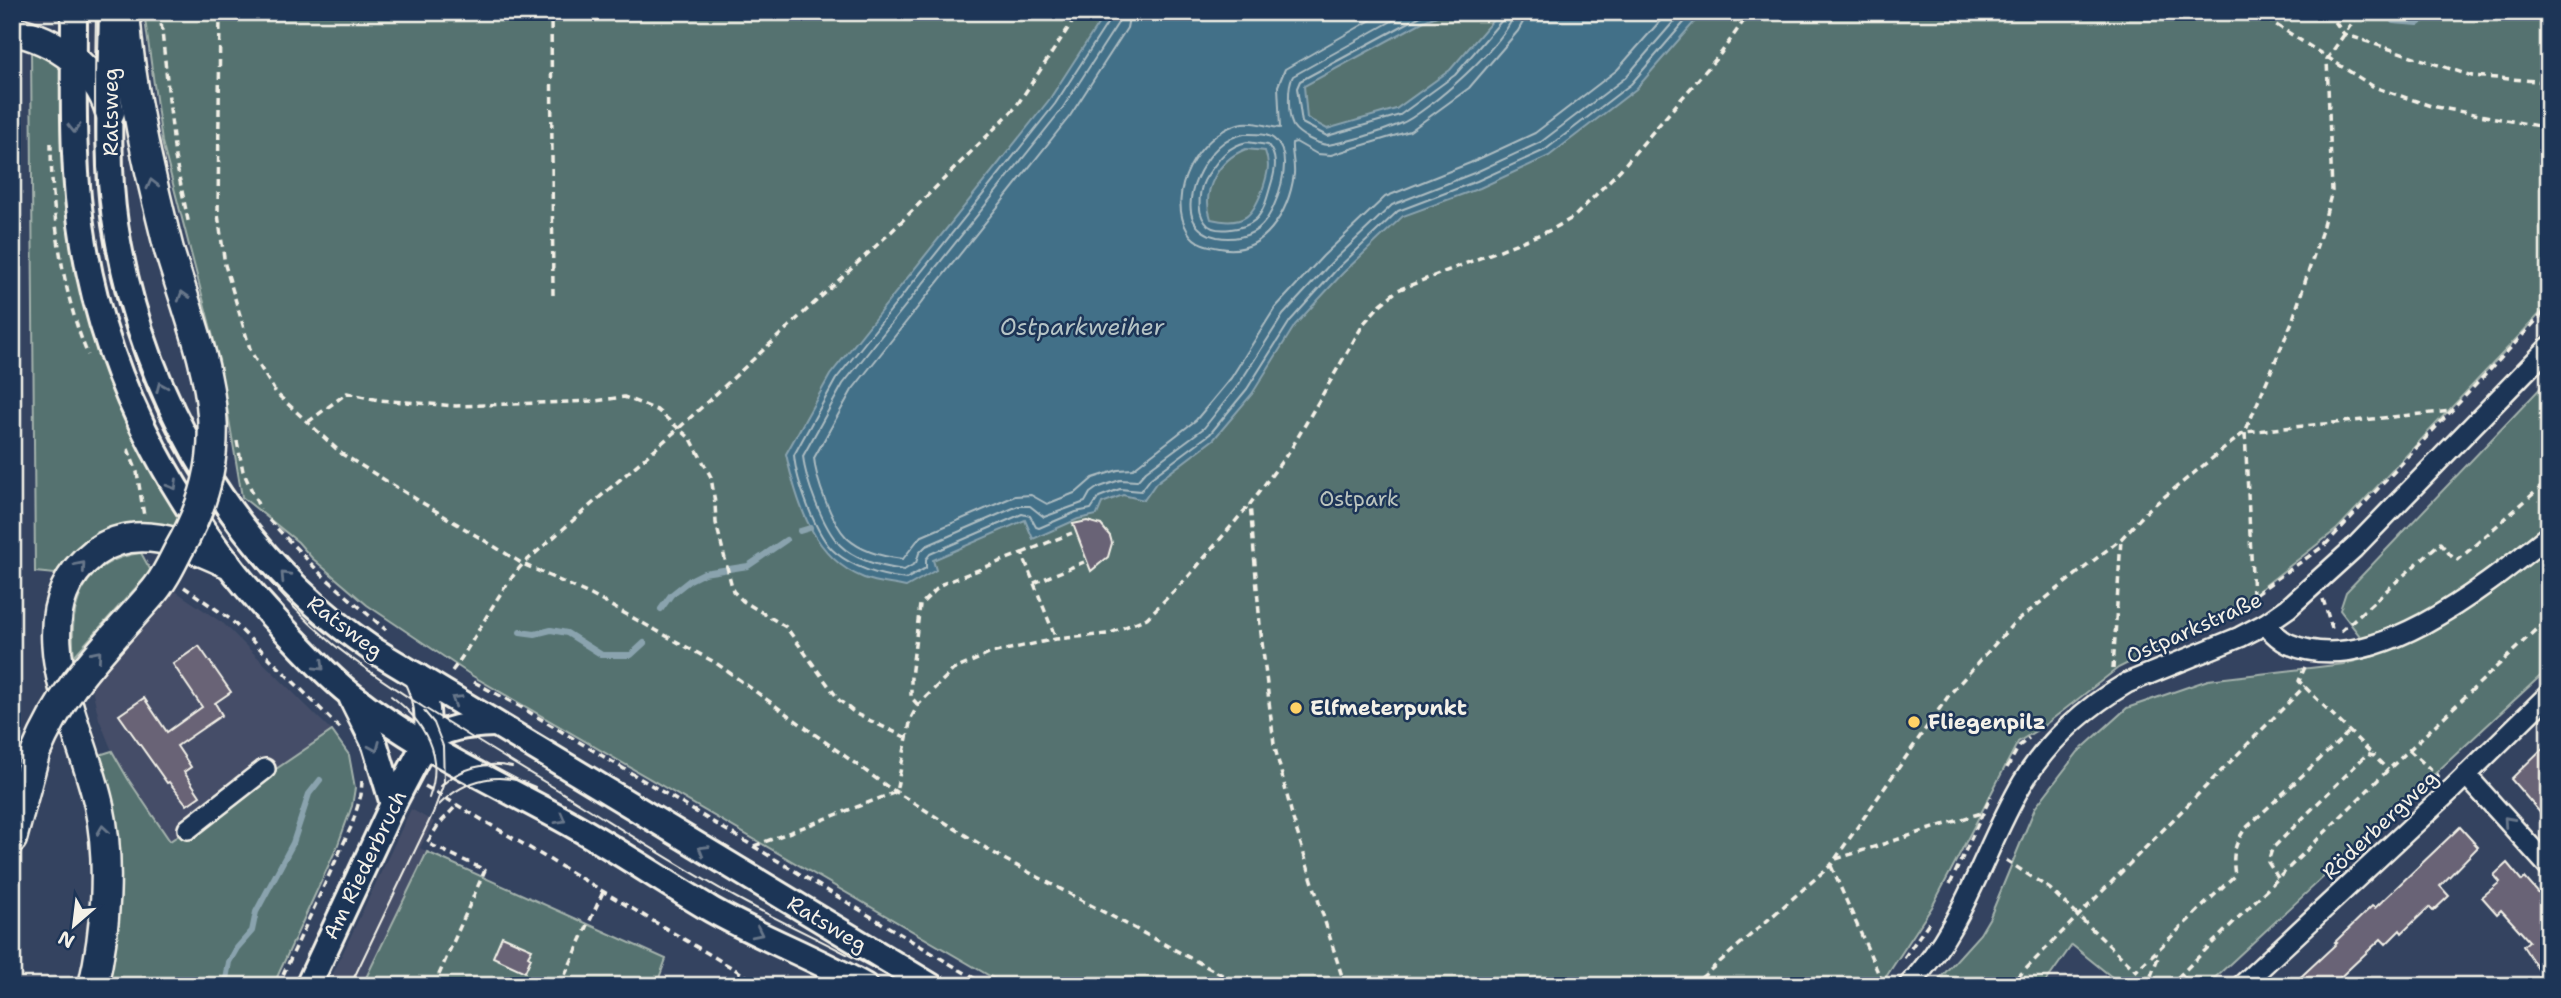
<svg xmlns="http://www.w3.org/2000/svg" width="2561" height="998" viewBox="0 0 2561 998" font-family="'Shantell Sans',sans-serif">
<rect width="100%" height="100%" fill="#344360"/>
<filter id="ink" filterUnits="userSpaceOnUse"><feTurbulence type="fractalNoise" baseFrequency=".0143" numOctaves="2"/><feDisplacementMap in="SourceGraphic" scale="14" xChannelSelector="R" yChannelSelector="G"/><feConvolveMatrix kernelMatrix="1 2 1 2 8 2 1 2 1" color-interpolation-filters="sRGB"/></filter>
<g filter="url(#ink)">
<g fill="#444d67">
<polygon points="174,590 224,624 332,731 170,842 128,779 112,751 99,719 91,684"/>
<polygon points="411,809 434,822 420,848 427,852 381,948 362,986 327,986"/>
</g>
<g fill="#547270" stroke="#a4b2ac" stroke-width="2">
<polygon points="144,12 2549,12 2549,304 2337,529 2235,609 2118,668 2042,727 2018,742 1932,907 1880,986 1007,986 471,675 367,605 312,558 298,542 242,497 219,360 162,142"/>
<path d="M31,48L65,64L69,208L182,518L177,528C126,517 85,531 55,574L35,572Z"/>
<polygon points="2549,379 2549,668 2206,986 2123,986 2072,945 2043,986 1933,986 1980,934 1990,917 2035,808 2078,752 2127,708 2208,680 2344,664 2375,656 2340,610 2346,592"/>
<path d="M141,553L151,571L74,656C68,604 84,560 141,553Z"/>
<polygon points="332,731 349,755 355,788 352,806 337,847 273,986 105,986 99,755 112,751 128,779 170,841"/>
<polygon points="427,852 666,959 656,986 362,986"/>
</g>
<path fill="#436f88" stroke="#8aa3ae" stroke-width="2" fill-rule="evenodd" d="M1106,12H1447L1424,21L1304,86L1307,118L1327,129L1396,109L1450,70L1500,12H1703L1636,89L1549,156L1480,188L1403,216L1342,274L1295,325L1252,394L1214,439L1156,483L1144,500L1123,495L1102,503L1097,515L1078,519L1033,539L1025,520L933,560L936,570L906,587C893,584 877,583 864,578C813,558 797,503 786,454L830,375L1049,100ZM1246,149L1265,151C1270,164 1268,172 1264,185C1254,216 1244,227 1211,219C1201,191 1218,160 1246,149Z"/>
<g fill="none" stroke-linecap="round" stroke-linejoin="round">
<g stroke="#adbdc2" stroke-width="2">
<path d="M1111,12L1110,19L1055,104L836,379L794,455C796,479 816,538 836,553C856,569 881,576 906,579L926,568V559L930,554L1022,514L1030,516L1036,527L1039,528L1076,512L1091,509L1099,497L1120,489L1141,491L1151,478L1210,434L1247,389L1290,321L1337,269L1398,211L1477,181L1545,150L1631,84L1693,12"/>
<path d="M1120,12L1118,23L1062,109L843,384L803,456C805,479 823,528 840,545C856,561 883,567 904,570L916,563L919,553L926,546L1018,506H1030L1044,517L1085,502L1090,493L1097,488L1120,480L1137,481L1146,471L1204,428L1239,384L1283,315L1331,263L1392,205L1474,173L1541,142L1625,78L1682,12"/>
<path d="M1130,12L1127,28L1070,116L852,390L814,458C816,480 831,522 847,538C861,551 884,557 903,559L920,537L1015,496L1031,495L1047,504L1077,492L1093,478L1118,470L1133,469L1196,420L1231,378L1275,308L1323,256L1385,197L1470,163L1535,133L1617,70L1668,12"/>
<path d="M1385,12L1285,69L1278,86L1280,128C1267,127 1252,120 1238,124C1198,136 1165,193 1188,232C1195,244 1208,246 1220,248C1264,257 1289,211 1294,174C1295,163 1291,152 1292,143L1296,142L1317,154L1331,155L1410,131L1469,88L1518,31L1523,22L1524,12"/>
<path d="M1408,12L1293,76C1287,85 1288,116 1293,126C1299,135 1317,144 1328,145C1351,141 1378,133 1400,124C1426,114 1512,38 1514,12"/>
<polyline points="1428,12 1300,81 1297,88 1302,123 1327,136 1400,115 1455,75 1503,19 1505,12"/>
<path d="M1244,134C1253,134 1268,133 1275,140C1295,157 1277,209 1262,225C1251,237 1232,240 1217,237C1168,226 1197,162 1224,142C1229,138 1237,136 1244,134Z"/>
<path d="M1247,142L1268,145C1277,156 1276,168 1272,181C1268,194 1265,211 1255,220C1245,229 1213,235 1205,222C1196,210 1199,187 1207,176C1218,160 1227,146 1247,142Z"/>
</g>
<g stroke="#8aa3ae" stroke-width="6">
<polyline points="2388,12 2393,21 2418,23 2433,12"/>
<polyline points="800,531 810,528"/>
<polyline points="661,609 671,595 690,580 704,573 748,566 786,540"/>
<polyline points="520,632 535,634 551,630 567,633 602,655 631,655 644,643"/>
<polyline points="225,986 229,962 237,948 252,931 256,912 293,843 309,794 320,780"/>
</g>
</g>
<g fill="#696476" stroke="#f4f1e8" stroke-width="2">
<polygon points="1087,521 1101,525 1110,536 1112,543 1108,557 1091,571 1073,524"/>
<polygon points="199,646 231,692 215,703 222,715 177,746 191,767 184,772 200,796 187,805 169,782 167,783 119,715 144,698 167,732 202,707 173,664"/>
<polygon points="2549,742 2549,823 2511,779"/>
<polygon points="2460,827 2478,847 2440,886 2449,896 2433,911 2429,907 2402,933 2400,930 2386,944 2381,939 2331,986 2291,986 2337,943 2335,942 2372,906 2375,908"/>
<polygon points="2507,863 2522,881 2525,878 2549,905 2549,962 2538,969 2523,946 2529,941 2501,910 2497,914 2482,897 2500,882 2494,875"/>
<polygon points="502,936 532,949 528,956 531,958 525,972 493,957"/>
</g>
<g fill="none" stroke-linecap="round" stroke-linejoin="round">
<defs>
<g id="minor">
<path d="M2265,624C2272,632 2280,640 2289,644C2373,680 2488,584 2549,535"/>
<polyline points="2466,775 2549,867"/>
<polyline points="188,829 265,769"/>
<path d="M1908,986C1966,925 1982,852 2023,782C2048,741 2086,707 2127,683L2240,637L2265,624L2288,608L2354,548L2549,347"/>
<polyline points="2241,986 2452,789 2549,694"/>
</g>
<g id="major">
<path d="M74,12C74,89 71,167 84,244C108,389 181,519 281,626C303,649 324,673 349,693C414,745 488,779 560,818C612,846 661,880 712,910C762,938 815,958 865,986"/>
<path d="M112,12C111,82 105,155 115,224C141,392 230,553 372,649L931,986"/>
<polyline points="352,699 375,745 393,804"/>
<path d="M424,745C442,726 471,725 495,724"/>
<path d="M308,986L393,804L424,745C431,721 428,699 417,676"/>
</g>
<g id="highway">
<path d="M125,12C131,94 149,171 169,250"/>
<path d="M12,31C54,38 98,70 110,112"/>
<polyline points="12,839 35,754"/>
<path d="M93,986C106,932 111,861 99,806C83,729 14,615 94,553C135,522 184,543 225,562"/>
</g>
</defs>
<use href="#minor" stroke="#f4f1e8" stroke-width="24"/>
<use href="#major" stroke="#f4f1e8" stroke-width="30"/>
<use href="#highway" stroke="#f4f1e8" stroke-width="33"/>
<g stroke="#f4f1e8" stroke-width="3.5" stroke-dasharray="7 5" stroke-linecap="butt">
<polyline points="160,12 175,157 189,225"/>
<polyline points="220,12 218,214 225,265 251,352 276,393 342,454 523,564 591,595 716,663 885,785 1002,858 1243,986"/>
<polyline points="551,12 553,296"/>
<polyline points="2256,12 2374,87 2431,106 2549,128"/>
<polyline points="2328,12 2344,34 2472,76 2549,82"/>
<path d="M51,143C51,209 62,295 88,355"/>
<polyline points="308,422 347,393 379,400 456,406 595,401 624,397 657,410 691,439 711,477 715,503 716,523 733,591 743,601 786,627 839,700 856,714 905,737"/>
<polyline points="237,441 243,471 260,509"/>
<polyline points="128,449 137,472 144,516"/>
<polyline points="269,520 320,573 386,630"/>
<polyline points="1022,553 1072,533"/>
<polyline points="1034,583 1084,562"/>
<polyline points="184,587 230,619 341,729"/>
<polyline points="2253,596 2245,432 2292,322 2321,233 2332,191 2327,59 2360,12"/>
<polyline points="2323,599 2333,632"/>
<polyline points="2207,628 2325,545 2549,307"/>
<polyline points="2341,631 2440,543 2453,558 2458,560 2549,480"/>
<polyline points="2305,667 2299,681 2374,756"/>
<polyline points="2113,669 2121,539"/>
<path d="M452,671C478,637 494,596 523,564L678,429L891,232L1015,108L1079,12"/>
<polyline points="474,682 519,706 987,986"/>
<polyline points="918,705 911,697 911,677 920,605 942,584 1022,553 1056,639"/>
<polyline points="2409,750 2439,777"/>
<polyline points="2007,768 2019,746 2029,738"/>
<polyline points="425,786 763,986"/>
<polyline points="754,846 896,792 911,718 918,705 953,670 991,653 1056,639 1108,634 1147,618 1188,577 1250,504"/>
<polyline points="1836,859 1981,813"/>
<path d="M2006,860L2050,889L2136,971L2235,875C2232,857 2234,844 2245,829L2350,731"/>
<polyline points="1831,866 1884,986"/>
<polyline points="2278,878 2268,862 2272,849 2367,754 2374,756 2388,770"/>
<polyline points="1950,884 1991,796"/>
<polyline points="1904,958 1930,921"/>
<polyline points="2182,975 2192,986"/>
<polyline points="278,986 352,825 361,795 362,781"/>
<polyline points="434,986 485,870 427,843 439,824 457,805"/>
<polyline points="560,986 603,892"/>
<polyline points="1345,986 1293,819 1274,744 1260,625 1250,504 1291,449 1364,323 1380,305 1398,290 1551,230 1574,217 1620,170 1721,53 1750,12"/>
<polyline points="1692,986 1831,865 1949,695 2013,624 2121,539 2149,509 2245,432 2451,411"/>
<polyline points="1885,986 1890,979"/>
<polyline points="2009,986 2305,686"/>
<polyline points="2153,986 2149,981 2159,955 2156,953"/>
<polyline points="2169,986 2388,770 2549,617"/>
</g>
<use href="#minor" stroke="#1d3557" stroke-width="19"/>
<use href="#major" stroke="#1d3557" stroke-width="24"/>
<use href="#highway" stroke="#1d3557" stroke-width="28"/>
<g stroke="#f4f1e8" stroke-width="2">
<path d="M96,12C95,87 92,164 105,239C130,390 216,544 333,644C361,667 393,687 423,707C468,735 512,763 558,790C620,828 682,869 746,903C799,931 853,955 905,986"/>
<path d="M391,696C424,721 445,756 429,798"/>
<path d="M441,786C460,768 486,761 512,767"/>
<path d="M439,805C466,778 501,770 535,787"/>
<polyline points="350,986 433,813 444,783 443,746 434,723 424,711"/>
</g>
<defs>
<path id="highway-bridge" d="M35,754C63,686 103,650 150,596C162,583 170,567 178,551C243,440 203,362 169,250"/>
</defs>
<use href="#highway-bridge" stroke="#f4f1e8" stroke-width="33" stroke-linecap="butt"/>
<use href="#highway-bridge" stroke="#1d3557" stroke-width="28"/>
</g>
<defs><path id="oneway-chevron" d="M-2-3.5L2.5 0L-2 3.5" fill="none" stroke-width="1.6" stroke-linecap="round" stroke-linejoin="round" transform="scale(1.75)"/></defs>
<g stroke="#68778a">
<use href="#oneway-chevron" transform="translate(74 128) rotate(89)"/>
<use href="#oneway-chevron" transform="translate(152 184) rotate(-104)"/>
<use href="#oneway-chevron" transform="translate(183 296) rotate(-107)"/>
<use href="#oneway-chevron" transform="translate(161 387) rotate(-113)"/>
<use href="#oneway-chevron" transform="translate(173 485) rotate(59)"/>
<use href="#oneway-chevron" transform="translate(81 566) rotate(-49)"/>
<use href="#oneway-chevron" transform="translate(285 576) rotate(-133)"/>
<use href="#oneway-chevron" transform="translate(97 655) rotate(-49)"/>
<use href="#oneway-chevron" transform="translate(320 666) rotate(45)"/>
<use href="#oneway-chevron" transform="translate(456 700) rotate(-148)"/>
<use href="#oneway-chevron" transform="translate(375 747) rotate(67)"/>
<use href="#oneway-chevron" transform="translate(561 819) rotate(29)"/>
<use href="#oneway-chevron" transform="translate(2508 821) rotate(-132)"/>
<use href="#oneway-chevron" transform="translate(103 830) rotate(-98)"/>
<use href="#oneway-chevron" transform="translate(703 850) rotate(-149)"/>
<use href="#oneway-chevron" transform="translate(758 933) rotate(26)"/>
</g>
</g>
<g fill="#ffd166" stroke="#1d3557" stroke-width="2.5">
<circle cx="1296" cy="708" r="7"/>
<circle cx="1914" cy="722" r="7"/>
</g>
<g text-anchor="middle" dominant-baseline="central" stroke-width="5" stroke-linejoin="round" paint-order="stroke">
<g font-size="21" fill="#f4f1e8" stroke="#1d3557">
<text transform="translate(111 112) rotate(-90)">Ratsweg</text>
<text transform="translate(345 627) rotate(37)">Ratsweg</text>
<text transform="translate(2194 628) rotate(-24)">Ostparkstraße</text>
<text transform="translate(2380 825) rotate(-43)">Röderbergweg</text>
<text transform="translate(365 865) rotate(-64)">Am Riederbruch</text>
<text transform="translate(827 924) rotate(31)">Ratsweg</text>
</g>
<g font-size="21" fill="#bcc5be" stroke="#1d3557">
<text x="1359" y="499">Ostpark</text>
</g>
<g font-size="21" font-weight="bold" fill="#f4f1e8" stroke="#1d3557" text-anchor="start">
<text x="1310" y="708">Elfmeterpunkt</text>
<text x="1928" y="722">Fliegenpilz</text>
</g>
<g font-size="23" font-style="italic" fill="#b6c4c6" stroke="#1d3557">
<text x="1082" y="327">Ostparkweiher</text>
</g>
</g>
<rect width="2561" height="998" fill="none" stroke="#1d3557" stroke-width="42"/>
<rect x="21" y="21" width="2519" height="956" fill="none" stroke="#f4f1e8" stroke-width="2.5" filter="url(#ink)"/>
<g transform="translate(74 925) rotate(208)" stroke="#1d3557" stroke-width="5" paint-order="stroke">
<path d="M0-5L12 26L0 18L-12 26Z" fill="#f4f1e8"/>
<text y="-10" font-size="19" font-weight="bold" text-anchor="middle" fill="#f4f1e8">N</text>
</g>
</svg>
